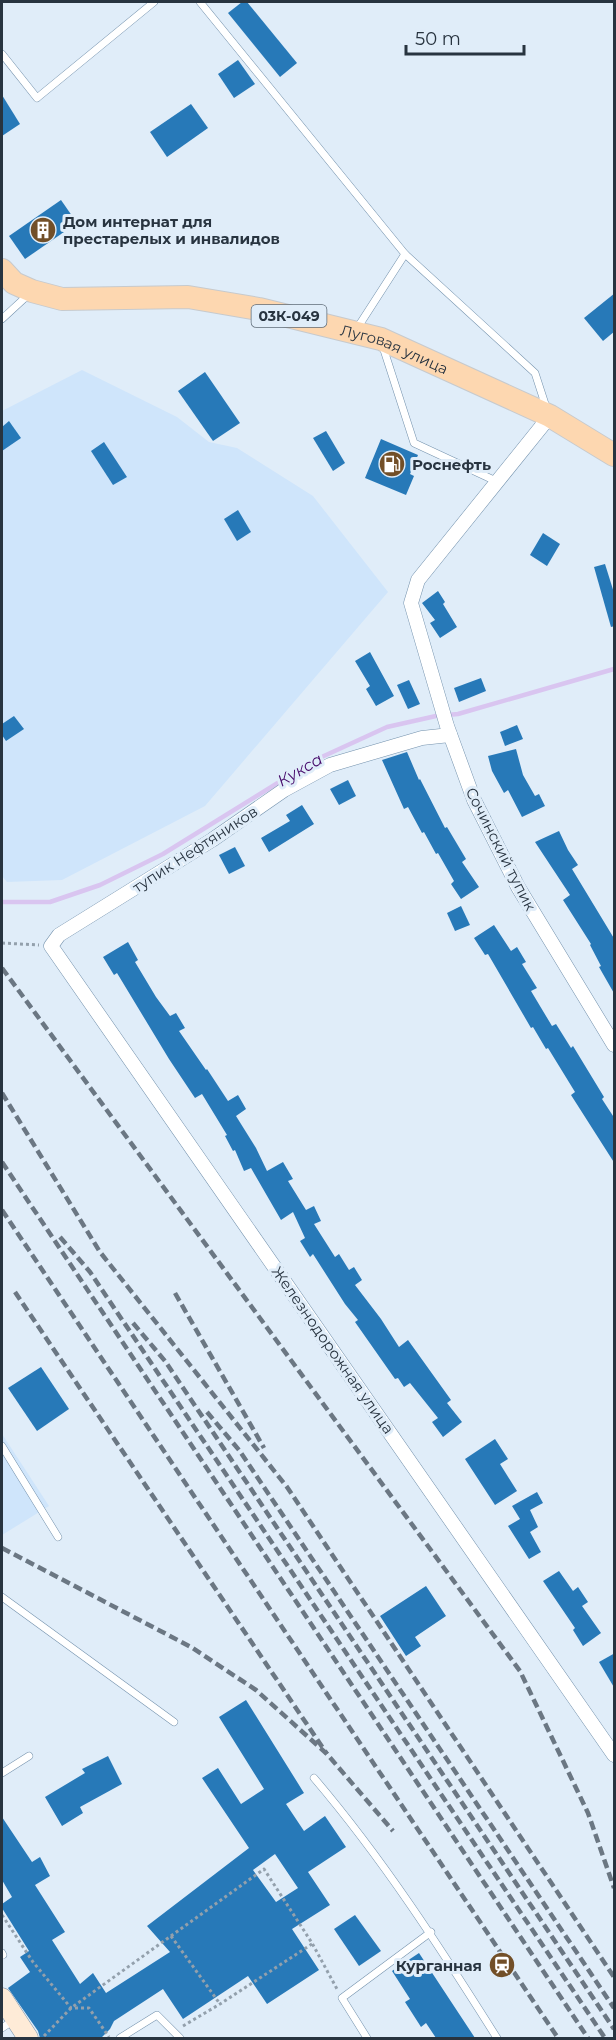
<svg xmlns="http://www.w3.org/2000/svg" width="616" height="2040" viewBox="0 0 616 2040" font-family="Montserrat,sans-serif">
<rect width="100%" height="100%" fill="#e0edf9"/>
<g fill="#cfe5fb">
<polygon points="82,370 177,417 209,442 237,448 313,496 388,592 205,806 62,880 7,882 2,876 2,411"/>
<polygon points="2,1434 49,1506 2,1535"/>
</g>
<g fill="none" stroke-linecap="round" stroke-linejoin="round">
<polyline stroke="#d9c5f0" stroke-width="4.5" points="2,902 50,902 100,885 163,854 313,761 387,727 436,716 458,714 614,669"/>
</g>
<g fill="#2779b8" fill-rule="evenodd">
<polygon points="242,2 247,2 297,63 280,77 228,13"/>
<polygon points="238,60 255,84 234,98 218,74"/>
<polygon points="2,95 20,124 2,136"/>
<polygon points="191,104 208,128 167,157 150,132"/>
<polygon points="61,200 77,223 25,259 9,236"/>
<polygon points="615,293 615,331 603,341 584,318"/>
<polygon points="205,372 240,423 213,441 178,391"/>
<polygon points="9,421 21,438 2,451 2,427"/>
<polygon points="326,431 345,463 333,471 313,438"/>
<polygon points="381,439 418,455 410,474 414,476 406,495 365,478"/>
<polygon points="104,442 127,477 113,485 91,451"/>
<polygon points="238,510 251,532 237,541 224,519"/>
<polygon points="543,533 560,544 547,566 530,555"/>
<polygon points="605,564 615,596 615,626 611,627 594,567"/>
<polygon points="438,591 445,602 443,604 457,627 440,638 430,623 435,620 422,603"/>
<polygon points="370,652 394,696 376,706 366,689 370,686 355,661"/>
<polygon points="481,678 486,691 459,702 454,688"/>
<polygon points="409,680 420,704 408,709 397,685"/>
<polygon points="14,716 24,729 6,741 2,735 2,724"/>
<polygon points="517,725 523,739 505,746 500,732"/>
<polygon points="516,749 523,775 535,796 539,794 545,806 522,817 508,790 504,793 492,771 488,756"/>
<polygon points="407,752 419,780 420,779 445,828 447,827 466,859 462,862 479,887 461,899 451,884 454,881 438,853 436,854 424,832 422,833 408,807 404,809 382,760"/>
<polygon points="348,780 356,796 339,805 330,789"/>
<polygon points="302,805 314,824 269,852 261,838 290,821 286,815"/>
<polygon points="559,831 568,850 578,865 572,869 615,940 615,995 599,967 601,966 590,945 591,944 563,900 570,895 535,842"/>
<polygon points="235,847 245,866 229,874 219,855"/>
<polygon points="461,906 470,925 455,931 447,913"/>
<polygon points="494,925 511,951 517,947 526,962 522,964 537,988 531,991 552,1026 556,1024 571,1048 573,1046 604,1097 602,1099 615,1119 615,1164 571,1095 575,1092 548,1048 546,1049 533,1027 531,1028 488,954 485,955 474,938"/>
<polygon points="128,942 138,960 135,962 156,997 170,1016 176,1013 185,1028 179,1031 206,1070 207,1069 228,1101 238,1095 246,1109 236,1116 256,1148 267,1171 283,1162 293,1179 288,1181 306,1210 314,1206 321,1221 314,1224 335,1257 339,1254 349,1270 354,1267 362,1280 355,1285 381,1319 399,1347 408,1340 451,1400 447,1403 462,1422 443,1437 432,1422 438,1418 410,1383 404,1387 398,1378 395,1379 355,1322 358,1320 345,1304 313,1254 310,1257 300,1241 305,1238 293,1212 281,1220 251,1168 244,1171 235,1150 233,1151 225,1136 227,1135 202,1094 195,1098 169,1059 117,973 114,975 103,957"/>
<polygon points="41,1367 69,1409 37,1431 8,1388"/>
<polygon points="495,1439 508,1459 500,1464 517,1491 495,1505 465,1459"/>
<polygon points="537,1492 543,1503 530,1510 538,1527 530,1532 541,1552 529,1559 508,1526 520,1519 512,1506"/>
<polygon points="559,1571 573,1591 578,1587 588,1602 582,1606 601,1633 583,1646 573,1630 575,1628 543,1581"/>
<polygon points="426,1586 446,1616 415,1637 421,1646 406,1656 380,1616"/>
<polygon points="615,1653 615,1689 599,1662"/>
<path d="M246,1700L304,1793L286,1804L304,1831L325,1816L346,1847L308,1872L330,1905L292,1929L319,1970L267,2004L248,1976L183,2019L163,1989L114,2021L110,2029L101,2038H40L38,2031L8,1988L30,1972L20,1957L29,1951L2,1908V1904L12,1897L2,1880V1817L32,1862L40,1857L50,1876L35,1885L65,1932L52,1940L80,1984L93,1973L106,1993L170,1952L147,1926L249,1848L202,1778L218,1768L241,1804L264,1789L219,1717ZM275,1854L298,1888L276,1902L253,1870Z"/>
<polygon points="108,1756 122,1784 80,1807 83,1813 62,1826 45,1797 85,1773 82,1769"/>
<polygon points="355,1915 381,1951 359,1966 334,1929"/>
<polygon points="419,1953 475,2038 436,2038 426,2023 421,2027 405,2002 410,1999 392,1971"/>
</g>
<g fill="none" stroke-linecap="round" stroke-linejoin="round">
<defs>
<g id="lane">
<polyline points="200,2 405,254 535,373 547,410"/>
<polyline points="2,54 37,98 154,2"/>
<polyline points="2,319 28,295"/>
<polyline points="356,330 405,254"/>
<polyline points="383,347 414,443 498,482"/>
<polyline points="2,1446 58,1537"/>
<polyline points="2,1597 174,1722"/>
<polyline points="2,1773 29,1756"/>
<path d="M314,1778C383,1859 441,1949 497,2038"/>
<polyline points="2,1953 3,1955"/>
<polyline points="2,2028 14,2020"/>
<polyline points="120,2038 157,2015 180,2038"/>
<polyline points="367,2038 342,1998 431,1932"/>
</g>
<g id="street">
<polyline points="550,416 418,580 411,603 447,726 474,800 518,887 614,1045"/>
<polyline points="450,735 422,738 330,765 284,790 212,840 59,935 51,946 614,1755"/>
</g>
<polyline id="secondary" points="2,1998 28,2038"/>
<g id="primary">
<path id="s1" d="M2,270L14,283L32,291L62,299L188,297L259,309L381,339L550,416L614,455"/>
</g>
</defs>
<use href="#lane" stroke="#7492ad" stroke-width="8"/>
<use href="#street" stroke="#7492ad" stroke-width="15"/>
<use href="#secondary" stroke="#7492ad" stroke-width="21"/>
<use href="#primary" stroke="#c7cacd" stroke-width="24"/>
<g stroke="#93a0ac" stroke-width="3" stroke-dasharray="3 3" stroke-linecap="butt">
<polyline points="2,943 39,945"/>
<polyline points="2,1915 33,1962 71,2008 89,2008 109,2037"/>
<polyline points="171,1936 220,2004"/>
<polyline points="183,2026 220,2004 312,1944"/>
<polyline points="44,2036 71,2008 264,1869 312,1943 337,1989"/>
</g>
<use href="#lane" stroke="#fff" stroke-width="7"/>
<use href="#street" stroke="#fff" stroke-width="14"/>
<use href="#secondary" stroke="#feebd7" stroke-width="20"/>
<use href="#primary" stroke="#fdd7b0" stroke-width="22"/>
<g stroke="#6b7783" stroke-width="4.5" stroke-dasharray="9 4.5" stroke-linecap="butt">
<polyline points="2,968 520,1671 588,1813 614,1888"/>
<polyline points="2,1093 100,1252 287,1487 614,1977"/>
<polyline points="2,1162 588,2038"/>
<polyline points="2,1210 558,2038"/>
<polyline points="60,1237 90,1272 605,2038"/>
<polyline points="15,1292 327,1754"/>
<polyline points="175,1293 264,1448"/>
<polyline points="133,1323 165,1361 614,2029"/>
<polyline points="207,1412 239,1450 614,2008"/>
<polyline points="2,1548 191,1647 256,1690 327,1754 393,1831"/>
</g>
</g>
<defs>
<symbol id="building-disc" viewBox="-11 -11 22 22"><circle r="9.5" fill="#724f28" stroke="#e0edf9"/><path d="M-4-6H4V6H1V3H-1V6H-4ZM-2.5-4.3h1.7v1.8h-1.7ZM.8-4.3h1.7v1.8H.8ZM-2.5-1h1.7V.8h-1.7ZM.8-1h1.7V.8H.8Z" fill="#fff"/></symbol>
<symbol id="fuel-disc" viewBox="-11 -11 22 22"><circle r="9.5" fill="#724f28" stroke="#e0edf9"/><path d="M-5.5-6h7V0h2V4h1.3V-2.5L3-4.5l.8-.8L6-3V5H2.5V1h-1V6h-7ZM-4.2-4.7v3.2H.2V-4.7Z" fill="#fff"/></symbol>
<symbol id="station-disc" viewBox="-11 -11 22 22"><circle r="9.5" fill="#724f28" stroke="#e0edf9"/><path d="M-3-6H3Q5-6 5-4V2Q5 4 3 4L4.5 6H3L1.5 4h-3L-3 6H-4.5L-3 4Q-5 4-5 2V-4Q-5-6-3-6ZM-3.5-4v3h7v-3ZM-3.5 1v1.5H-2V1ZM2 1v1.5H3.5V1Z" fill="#fff"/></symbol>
</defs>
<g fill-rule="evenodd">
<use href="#building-disc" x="28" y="215" width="30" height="30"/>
<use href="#fuel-disc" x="377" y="449" width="30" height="30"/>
<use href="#station-disc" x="487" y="1950" width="30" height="30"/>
</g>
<g text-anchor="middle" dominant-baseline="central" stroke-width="6" stroke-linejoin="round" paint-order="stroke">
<rect fill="#e0edf9" stroke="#5f6c78" stroke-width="1.5" x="251.5" y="305" width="75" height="22" rx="4.5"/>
<g font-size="14" font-weight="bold" fill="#283440">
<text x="289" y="316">03К-049</text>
</g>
<g font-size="15" font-weight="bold" fill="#283440" stroke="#e0edf9" text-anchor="start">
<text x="63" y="221">Дом интернат для<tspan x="63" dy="17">престарелых и инвалидов</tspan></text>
<text x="412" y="464">Роснефть</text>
<text x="482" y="1965" text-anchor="end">Курганная</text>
</g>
<g font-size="15" fill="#283440" stroke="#e0edf9">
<text stroke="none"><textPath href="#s1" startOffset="408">Луговая улица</textPath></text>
<text transform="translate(195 849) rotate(-33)">тупик Нефтяников</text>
<text transform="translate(501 849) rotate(63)">Сочинский тупик</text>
<text transform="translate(333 1350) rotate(55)">Железнодорожная улица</text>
</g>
<g font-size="16" font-style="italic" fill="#430668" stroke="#e0edf9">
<text transform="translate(300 770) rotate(-30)">Кукса</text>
</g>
</g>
<rect width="616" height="2040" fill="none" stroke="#283440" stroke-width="6"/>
<path d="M406 45v9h118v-9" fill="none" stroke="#283440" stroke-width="3"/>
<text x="415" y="45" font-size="18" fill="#283440" stroke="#e0edf9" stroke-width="4.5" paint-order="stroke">50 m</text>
</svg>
